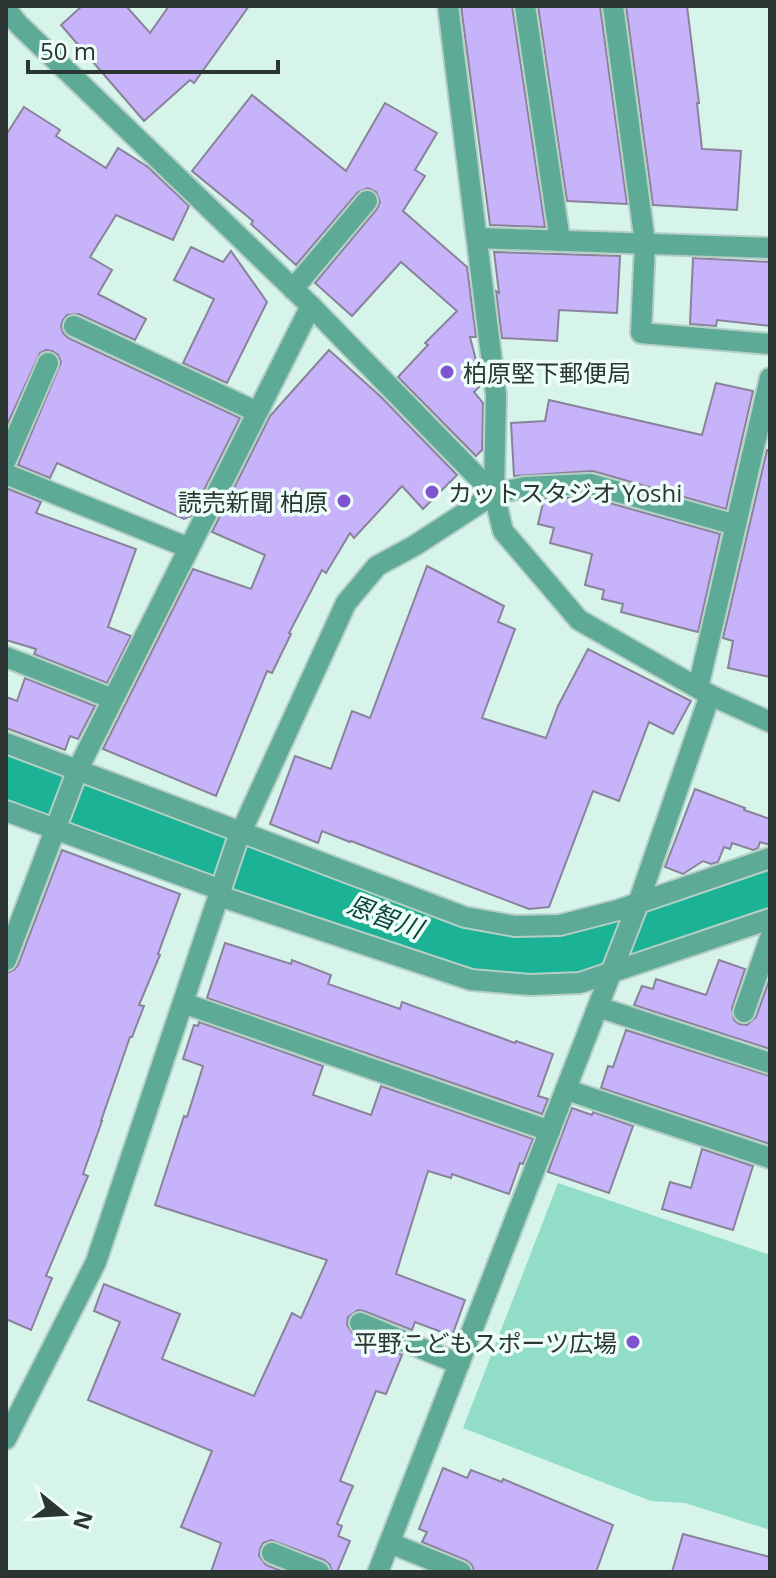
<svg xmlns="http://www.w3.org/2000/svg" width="776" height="1578" viewBox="0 0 776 1578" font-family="'Open Sans','Noto Sans JP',sans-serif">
<rect width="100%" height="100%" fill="#d7f4eb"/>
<polygon fill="#91ddc8" points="558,1183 770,1255 770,1530 685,1503 651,1501 463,1428"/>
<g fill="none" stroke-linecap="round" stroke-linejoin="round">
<polyline stroke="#1bb295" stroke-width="60" points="6,778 257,873 493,955 578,954 770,888"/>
</g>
<g fill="#c7b3fa" stroke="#898399" stroke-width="2">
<polygon points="82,6 126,6 150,33 169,6 249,6 194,83 190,80 144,121 61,25"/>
<polygon points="461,6 512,6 545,227 490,225"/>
<polygon points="538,6 600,6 627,204 567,201"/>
<polygon points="626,6 687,6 699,103 697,103 702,149 741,151 737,210 653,205"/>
<polygon points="252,95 346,171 385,103 437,133 415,170 425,176 403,211 467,267 476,337 470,337 482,384 474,392 483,403 482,450 476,456 398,377 428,345 425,343 457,311 401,262 352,316 315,283 377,209 380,202 376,192 368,188 358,192 296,265 251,224 253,221 192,171"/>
<polygon points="24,107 60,130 56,136 106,168 118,148 148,167 189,206 173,240 116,215 90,257 112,270 98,294 146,319 135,340 79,314 67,315 63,320 61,326 63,333 68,338 240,418 191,516 184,519 57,463 50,478 18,465 61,362 58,355 52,351 46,350 40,353 6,427 6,135"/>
<polygon points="191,247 223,262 231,251 267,302 227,383 183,363 214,299 174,280"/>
<polygon points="494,252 620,256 617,313 559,310 557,341 502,338 496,291 499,293"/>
<polygon points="693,258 770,262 770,326 717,320 716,326 690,324"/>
<polygon points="329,350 380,396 457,475 423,509 402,486 354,538 350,533 326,573 322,570 289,633 291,634 272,673 267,671 216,796 103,749 193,569 251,589 265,555 212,532 270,416"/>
<polygon points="716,383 753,391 726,509 593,471 514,476 511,423 545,421 549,400 702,435"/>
<polygon points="767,450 770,451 770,677 728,668 733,641 723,638"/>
<polygon points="6,488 41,502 36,513 136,549 108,627 131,636 107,683 34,654 36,649 6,640"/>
<polygon points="588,497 720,534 698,632 621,612 623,604 602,599 604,590 585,585 592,554 550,543 554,528 538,524 544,499"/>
<polygon points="427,566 504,606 498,622 515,629 482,718 546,738 558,706 588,649 691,701 673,734 649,722 619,801 593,791 549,907 529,909 351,841 350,842 322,831 318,843 270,824 295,756 331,769 352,711 370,718"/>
<polygon points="25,678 95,706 78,739 70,736 65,750 6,728 6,697 17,701"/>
<polygon points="695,789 745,808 744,810 770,819 770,845 760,842 758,848 753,850 732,843 730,849 724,847 718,862 711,864 703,861 683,874 665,867"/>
<polygon points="62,850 180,894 158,954 160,955 139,1005 144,1006 132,1037 130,1037 101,1121 102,1121 83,1174 88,1176 46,1276 52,1278 31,1330 6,1319 6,973 14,970 18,965"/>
<polygon points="225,943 291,964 292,960 331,975 328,984 400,1009 402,1002 515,1043 516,1041 553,1054 538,1096 548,1099 542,1114 207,998"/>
<polygon points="719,960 745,969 732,1008 734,1020 739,1024 747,1025 756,1017 770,978 770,1049 634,1005 642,986 653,989 656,979 706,995"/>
<polygon points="199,1022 323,1066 313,1095 371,1115 381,1086 533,1139 523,1164 520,1163 509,1194 452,1174 451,1178 428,1171 396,1274 465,1300 452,1336 415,1322 412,1330 364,1311 358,1310 348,1317 347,1325 354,1335 402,1355 386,1394 376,1391 340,1481 353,1486 337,1524 342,1526 338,1536 350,1541 337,1572 332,1572 330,1565 324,1560 271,1540 263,1543 260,1549 259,1556 266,1565 284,1572 211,1572 221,1543 181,1527 212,1451 88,1400 120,1322 94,1311 104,1284 180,1314 162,1359 254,1396 292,1313 301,1318 327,1260 155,1205 184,1116 187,1117 203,1066 183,1059 194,1025 198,1026"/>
<polygon points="626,1030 770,1076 770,1144 601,1088 608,1066 613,1067"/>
<polygon points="572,1108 592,1115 593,1112 633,1126 609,1193 548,1172"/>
<polygon points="702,1149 753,1166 733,1230 662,1209 670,1182 691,1188"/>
<polygon points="443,1468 467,1478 471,1470 502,1482 503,1479 613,1525 596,1572 474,1572 472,1565 466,1560 422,1542 427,1532 419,1529"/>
<polygon points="683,1534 770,1557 770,1572 672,1572"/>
</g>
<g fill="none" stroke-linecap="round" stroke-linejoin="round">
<defs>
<g id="service">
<polyline points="525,6 560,241"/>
<polyline points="293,289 367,201"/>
<polyline points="74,326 257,412"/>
<polyline points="6,460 48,363"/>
<polyline points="6,657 113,699"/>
<polyline points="744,1012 770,938"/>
<polyline points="360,1323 459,1364"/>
<polyline points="390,1543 461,1572"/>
<polyline points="272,1553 319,1572"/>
</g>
<g id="minor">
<polyline points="448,6 496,395 494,494 503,531 579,620 710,695 770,722"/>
<polyline points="613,6 645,243 641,333 770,344"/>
<polyline points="6,9 19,25 65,69 311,306 494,494"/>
<polyline points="477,238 770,248"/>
<polyline points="6,474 189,548"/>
<polyline points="698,688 770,378"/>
<polyline points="6,743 465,917 515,926 560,925 618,910 770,858"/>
<polyline points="6,811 221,890"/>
<polyline points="219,896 471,980 530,985 580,983 770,919"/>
<polyline points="6,960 78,769 311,306"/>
<polyline points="183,1003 550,1131"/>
<polyline points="598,1007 770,1063"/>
<polyline points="567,1090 770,1158"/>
<polyline points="6,1439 96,1262 237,841 346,603 377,566 414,546 494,494 525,487 590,484 736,525"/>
<polyline points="378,1572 639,901 710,695"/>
</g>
</defs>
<use href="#service" stroke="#b5cec6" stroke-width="24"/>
<use href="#minor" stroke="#b5cec6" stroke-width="24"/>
<use href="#service" stroke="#5daa96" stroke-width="20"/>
<use href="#minor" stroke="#5daa96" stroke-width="20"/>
</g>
<g fill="#8054ce" stroke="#edfef9" stroke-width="3">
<circle cx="447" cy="372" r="8"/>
<circle cx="432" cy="492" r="8"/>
<circle cx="344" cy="501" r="8"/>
<circle cx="633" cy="1342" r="8"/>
</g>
<g text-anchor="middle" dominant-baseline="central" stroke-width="7" stroke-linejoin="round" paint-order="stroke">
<g font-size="24" fill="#2b3633" stroke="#edfef9" text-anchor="start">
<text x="463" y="372">柏原堅下郵便局</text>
<text x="448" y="492">カットスタジオ Yoshi</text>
<text x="328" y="501" text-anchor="end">読売新聞 柏原</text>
<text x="617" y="1342" text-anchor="end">平野こどもスポーツ広場</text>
</g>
<g font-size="26" font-style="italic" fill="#0d473b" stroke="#edfef9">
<text transform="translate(385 916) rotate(20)">恩智川</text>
</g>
</g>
<rect width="776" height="1578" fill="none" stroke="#2b3633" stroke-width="16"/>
<g transform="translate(64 1514) rotate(108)" stroke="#edfef9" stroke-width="6" paint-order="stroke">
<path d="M0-6L14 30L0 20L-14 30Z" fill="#2b3633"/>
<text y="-12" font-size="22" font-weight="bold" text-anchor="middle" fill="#2b3633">N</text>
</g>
<path d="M28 60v12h250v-12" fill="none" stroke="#2b3633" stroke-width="4"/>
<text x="40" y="60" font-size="24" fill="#2b3633" stroke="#edfef9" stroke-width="6" paint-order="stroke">50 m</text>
</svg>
